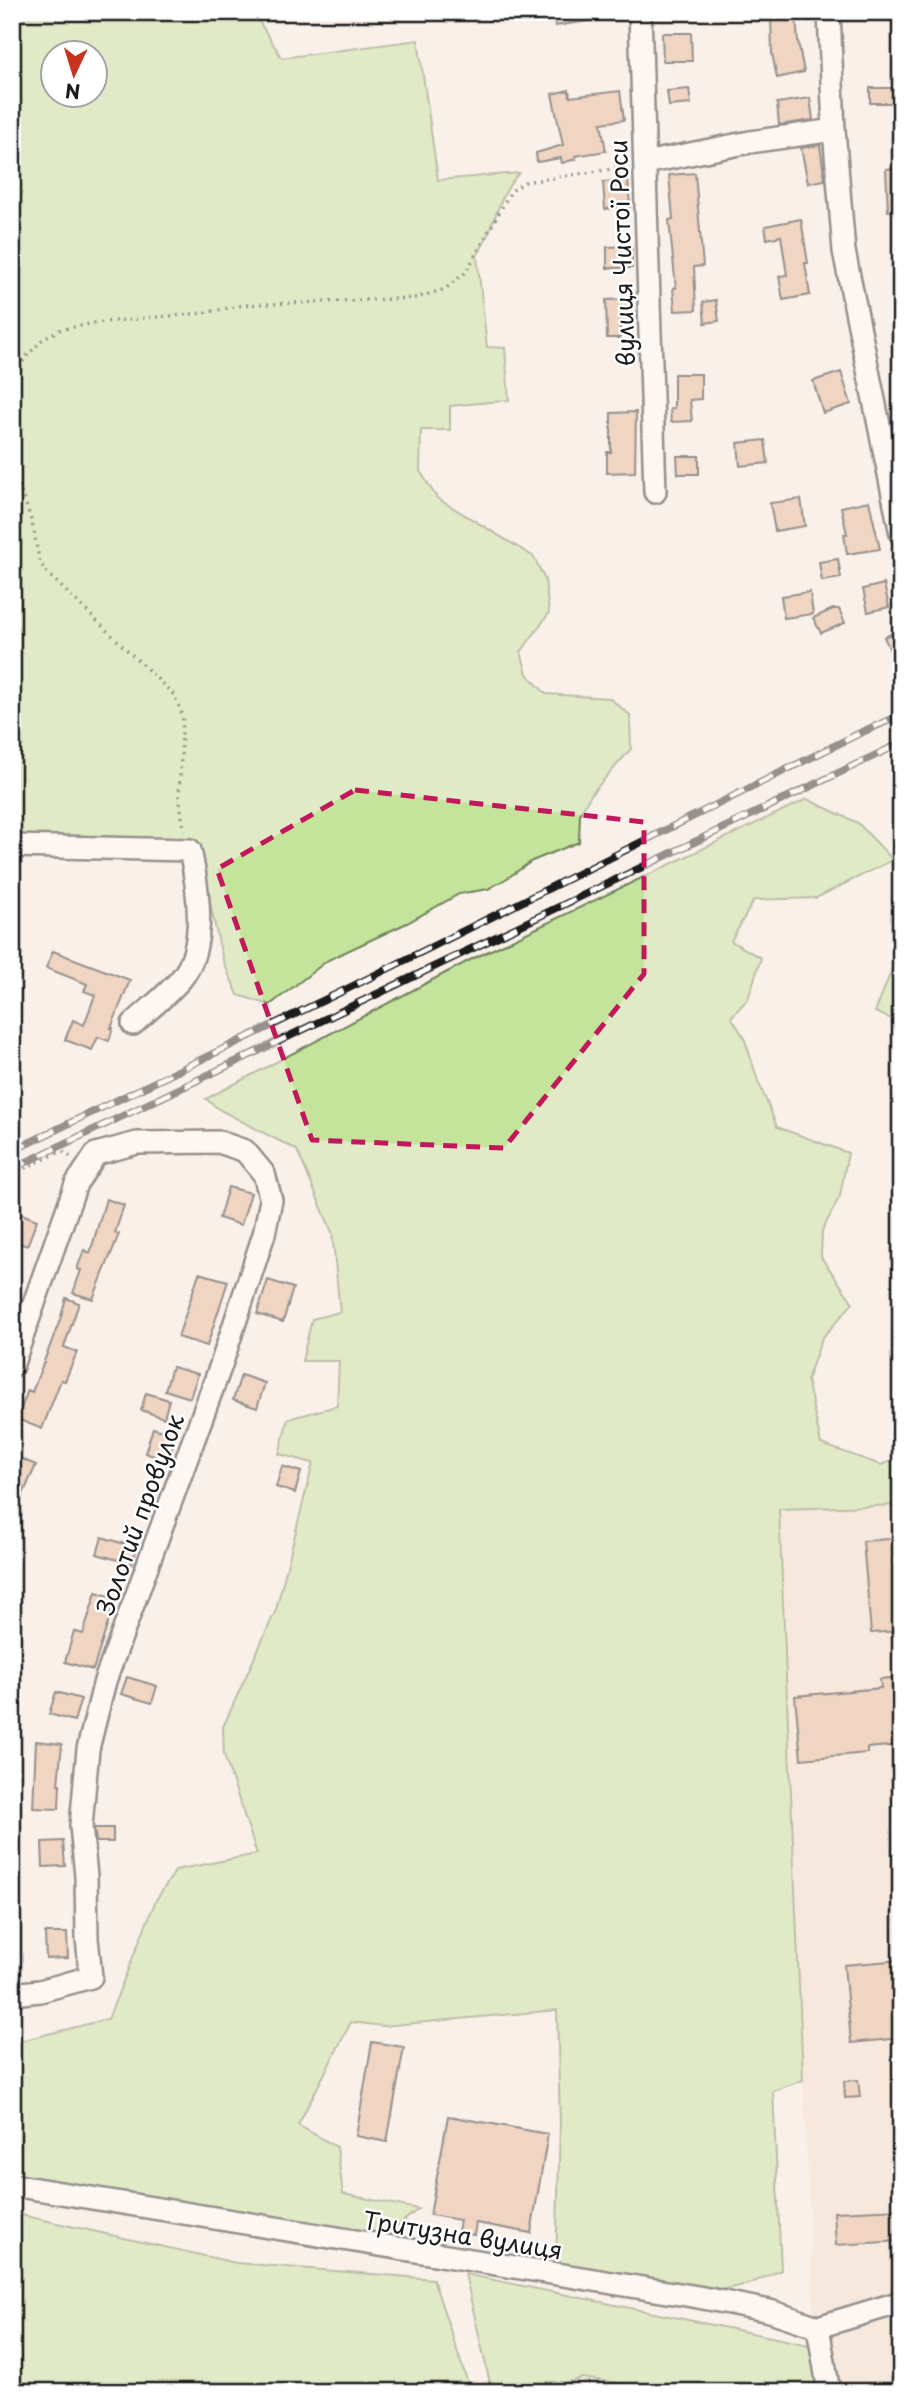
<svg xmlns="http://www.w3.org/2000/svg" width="913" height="2404" viewBox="0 0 913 2404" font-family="'Playpen Sans',sans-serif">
<rect width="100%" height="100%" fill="#f9f0e9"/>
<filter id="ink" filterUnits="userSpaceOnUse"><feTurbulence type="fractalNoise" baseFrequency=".0143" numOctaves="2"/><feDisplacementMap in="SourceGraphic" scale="14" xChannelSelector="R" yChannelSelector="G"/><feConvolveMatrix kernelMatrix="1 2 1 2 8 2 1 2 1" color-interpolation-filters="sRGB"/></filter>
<g filter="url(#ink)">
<polygon fill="#f2decf" points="901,1505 901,2392 817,2392 779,1508"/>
<g fill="#c4e39b" stroke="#70805c" stroke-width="2" fill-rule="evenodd">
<path d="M12,12H253L282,58L418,40L438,180L519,173C497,196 494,230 477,256L487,347L505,348L509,400L450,406V430H421L420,471L437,498L534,557L545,580L549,613L521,652L527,674L546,694L609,698L630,715L631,749L592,793L580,813L579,842L532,861L509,877L488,889L459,894L407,923L328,960L270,1005L238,995L223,961L197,846L12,840ZM52,52H94V94H52Z"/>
<polygon points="807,799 858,823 893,860 816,898 754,900 731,941 761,958 748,999 731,1017 744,1037 758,1081 777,1127 848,1153 840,1196 822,1231 821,1257 853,1303 822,1338 807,1380 821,1444 881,1465 901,1457 901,1505 779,1509 803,2080 773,2091 781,2270 749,2284 724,2289 556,2265 560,2124 557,2010 383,2026 351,2022 298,2125 337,2147 343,2194 418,2209 383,2238 12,2173 12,2043 108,2019 156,1900 176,1870 257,1854 224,1755 223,1727 276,1610 313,1463 279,1454 288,1419 337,1406 339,1361 302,1361 312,1319 340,1312 332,1232 297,1150 220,1110 206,1099 472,959"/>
<polygon points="901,961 901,1023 875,1012 895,962"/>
<polygon points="12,2213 236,2263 433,2279 471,2392 12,2392"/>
<polygon points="465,2274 819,2347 821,2392 685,2392 582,2378 537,2392 492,2392"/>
</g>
<g fill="#e2b393" stroke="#1c1c1c" stroke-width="2">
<polygon points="553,12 594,12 595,20 555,26"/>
<polygon points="796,16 798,41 804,72 777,78 772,53 771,18"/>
<polygon points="662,33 691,33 692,61 663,61"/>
<rect x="870" y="88" width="31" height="15"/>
<polygon points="689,89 691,104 669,106 667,91"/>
<polygon points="569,90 570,97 620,91 624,120 601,123 606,151 575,156 576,159 562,163 561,158 537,162 536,153 563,145 552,94"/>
<polygon points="810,98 813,120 779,125 777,103"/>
<polygon points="820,145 825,180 808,183 801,148"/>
<polygon points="901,168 901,210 888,211 886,169"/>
<polygon points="695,173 703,266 694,267 696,310 675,311 673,288 676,288 669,220 673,219 669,175"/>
<polygon points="628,180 630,207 605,209 603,182"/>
<polygon points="801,219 808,263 805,263 810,295 783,300 779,276 787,275 781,236 767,239 765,226"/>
<polygon points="632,246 632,268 607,268 607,247"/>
<polygon points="631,299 632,319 620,320 620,338 607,338 606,300"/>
<polygon points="716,300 719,321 705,323 703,302"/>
<polygon points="841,372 851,404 823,413 813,381"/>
<polygon points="674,374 701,374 701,399 690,400 692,421 671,422 670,409 674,408"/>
<polygon points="636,412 635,472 607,473 607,452 611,452 611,413"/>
<polygon points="765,440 768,463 740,466 738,443"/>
<polygon points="677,456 699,456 699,474 678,474"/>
<polygon points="801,499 805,526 775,531 770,503"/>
<polygon points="869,501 880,549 847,554 844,534 847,534 841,507"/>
<polygon points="838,559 841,578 822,581 819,562"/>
<polygon points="884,584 889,607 868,612 863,589"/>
<polygon points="810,592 813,614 784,618 781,596"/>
<polygon points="833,609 839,609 845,623 821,633 813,618"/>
<polygon points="896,632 901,641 901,674 884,637"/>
<polygon points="53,951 130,980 111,1028 113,1028 109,1041 98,1037 92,1050 65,1040 73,1020 84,1025 95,995 84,991 87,984 46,968"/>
<polygon points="228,1187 251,1193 241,1225 219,1218"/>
<polygon points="106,1199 124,1205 115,1233 119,1234 93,1299 73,1293 81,1270 77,1269 84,1250 90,1253"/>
<polygon points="12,1210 37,1220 27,1246 12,1240"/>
<polygon points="199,1273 228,1281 207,1346 178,1337"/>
<polygon points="268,1280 293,1288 283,1322 257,1314"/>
<polygon points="66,1298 79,1303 64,1347 77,1352 65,1381 61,1380 42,1429 17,1419 28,1390 32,1392 60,1320"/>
<polygon points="172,1367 198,1374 190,1398 165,1390"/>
<polygon points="241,1375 265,1383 257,1408 233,1400"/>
<polygon points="146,1393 169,1400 164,1418 141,1410"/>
<polygon points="153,1428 176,1435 168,1461 145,1453"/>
<polygon points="12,1455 36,1465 12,1519"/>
<polygon points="282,1466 301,1472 295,1493 276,1487"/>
<polygon points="102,1537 137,1548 132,1564 97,1554"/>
<polygon points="901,1538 901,1631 871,1633 863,1541"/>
<polygon points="96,1592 116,1598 93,1670 65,1662 74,1631 83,1634"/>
<polygon points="127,1677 157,1686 152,1703 121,1694"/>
<polygon points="901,1677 901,1745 867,1748 867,1753 801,1759 795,1696 881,1688 880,1679"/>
<polygon points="56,1692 81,1699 74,1721 49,1714"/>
<polygon points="36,1741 62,1744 58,1784 60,1784 59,1809 33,1808"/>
<polygon points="94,1828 113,1828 113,1842 96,1842"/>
<polygon points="63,1841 65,1866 43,1867 42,1842"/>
<polygon points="45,1933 67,1933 68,1958 46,1959"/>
<polygon points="901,1960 901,2038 851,2043 844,1965"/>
<polygon points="372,2042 404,2047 387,2142 356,2136"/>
<polygon points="858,2080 860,2097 845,2098 844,2081"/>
<polygon points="448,2116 548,2134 531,2233 476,2223 474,2235 458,2232 460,2220 430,2215"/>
<polygon points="901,2209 901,2241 836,2245 834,2212"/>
</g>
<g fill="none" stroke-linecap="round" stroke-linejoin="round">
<defs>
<g id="minor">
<polyline points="640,12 655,492"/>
<polyline points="829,12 834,130 844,251 901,534"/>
<polyline points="645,163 750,142 834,130"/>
<path d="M12,846L190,850C198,887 208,947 181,979C167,995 149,1009 133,1024"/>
<polyline points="12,1366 76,1184 96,1154 137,1143 219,1142 245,1151 264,1174 271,1200 264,1234 221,1365 105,1681 88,1749 81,1826 86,1876 87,1938 91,1977 40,1991 12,1994"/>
<polyline points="12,2185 698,2297 770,2311 818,2327 901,2302"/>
<polyline points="818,2327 829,2392"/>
</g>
</defs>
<use href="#minor" stroke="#1c1c1c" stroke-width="26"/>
<g stroke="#1c1c1c" stroke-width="3.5" stroke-dasharray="2 5" stroke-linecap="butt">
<polyline points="12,380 25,358 42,340 59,330 94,323 202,313 244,305 416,298 445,289 466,272 511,191 525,182 625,167"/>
<path d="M12,473C21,490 28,508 33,527C37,544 36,555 45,571L174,695L183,716L179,795L184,830"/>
<polyline points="12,1174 62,1151 71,1157"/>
</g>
<use href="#minor" stroke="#fff" stroke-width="21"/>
<defs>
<g id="rail">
<polyline points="12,1151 347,989 862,732 901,715"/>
<polyline points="12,1169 901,743"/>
</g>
</defs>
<use href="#rail" stroke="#1c1c1c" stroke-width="8"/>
<use href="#rail" stroke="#fff" stroke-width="5" stroke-dasharray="16" stroke-linecap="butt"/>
</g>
</g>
<path d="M0 0H913V2404H0ZM355,790L644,822V974L504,1148L312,1140L217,869Z" fill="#f9f0e9" fill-opacity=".55" fill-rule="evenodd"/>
<path fill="none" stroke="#c2185b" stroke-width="5" stroke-dasharray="14 9" stroke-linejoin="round" d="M355,790L644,822V974L504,1148L312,1140L217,869Z"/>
<g text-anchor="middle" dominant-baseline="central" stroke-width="5" stroke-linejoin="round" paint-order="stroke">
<g font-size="24" fill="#1c1c1c" stroke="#fff">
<text transform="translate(621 253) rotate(-92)">вулиця Чистої Роси</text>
<text transform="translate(139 1514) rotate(-70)">Золотий провулок</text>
<text transform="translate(463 2234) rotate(9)">Тритузна вулиця</text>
</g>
</g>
<rect width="913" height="2404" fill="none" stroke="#fff" stroke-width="42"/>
<rect x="21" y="21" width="871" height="2362" fill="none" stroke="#1c1c1c" stroke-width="2.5" filter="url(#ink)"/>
<g transform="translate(74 74) rotate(184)"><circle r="33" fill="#ffffff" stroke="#a4a4a4" stroke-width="2"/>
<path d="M0-5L12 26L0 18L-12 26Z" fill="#c8321e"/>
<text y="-10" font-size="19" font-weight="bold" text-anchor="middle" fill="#1c1c1c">N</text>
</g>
</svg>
